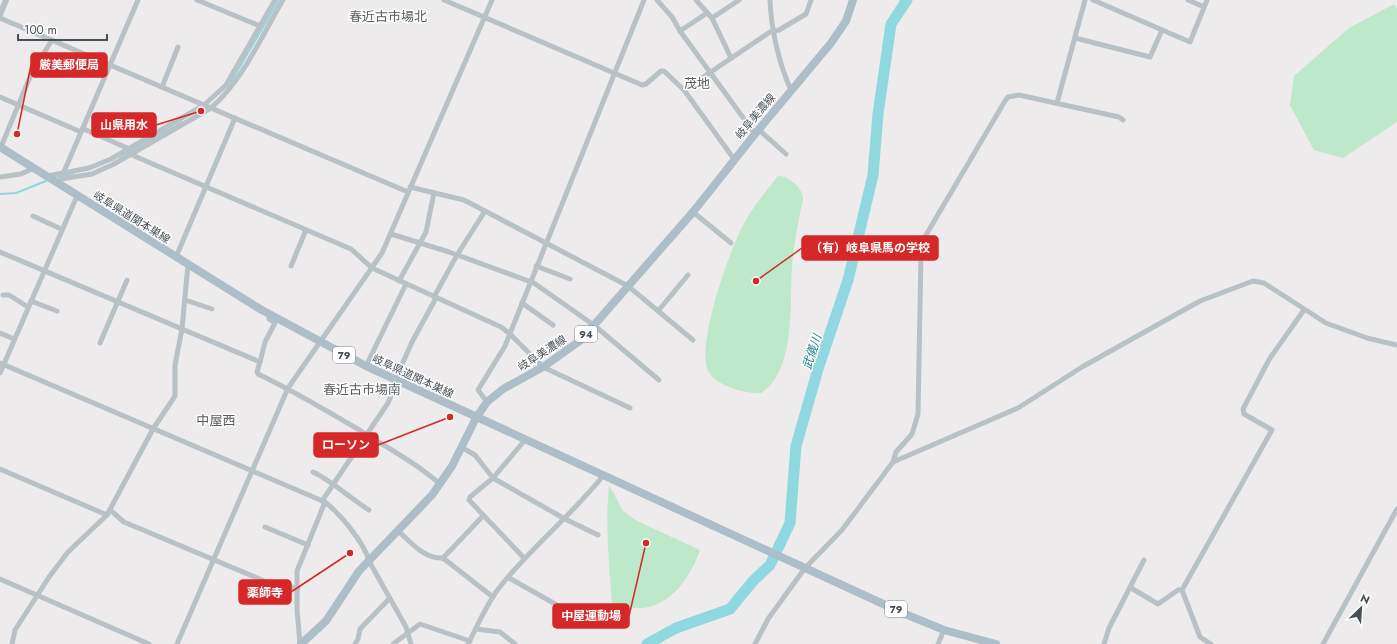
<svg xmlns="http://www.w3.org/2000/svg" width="1397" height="644" viewBox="0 0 1397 644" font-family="Jost,'Noto Sans JP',sans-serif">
<rect width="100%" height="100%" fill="#eeebec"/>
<g fill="#bde8c9">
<polygon points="1394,4 1397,8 1397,122 1343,158 1314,150 1290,105 1294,76 1349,28"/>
<path d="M778,176C787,175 803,188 803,198C803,203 801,208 800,213C797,227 795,241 793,255C788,294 799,369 761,393C746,394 711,385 707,368C698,339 730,247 746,220C755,204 767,190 778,176Z"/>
<path d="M609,485L623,511L637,521L700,550C691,575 673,605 642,608C633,609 621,605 612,604C609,564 605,525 609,485Z"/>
</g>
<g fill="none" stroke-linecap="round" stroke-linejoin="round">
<g stroke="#8fd8e0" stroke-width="2">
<polyline points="231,82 279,0"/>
<polyline points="119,157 182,122"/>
<polyline points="58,177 74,173"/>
<polyline points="0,194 16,193 46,181"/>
</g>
<polyline stroke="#8fd8e0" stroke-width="11" points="647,644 676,628 730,609 753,581 770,565 790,523 796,446 818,369 848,280 873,175 878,114 891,24 907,0"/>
<g stroke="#b8c1c6" stroke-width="5">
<polyline points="197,0 260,26"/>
<polyline points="444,0 642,85 646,84 661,71 664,71 684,90 734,159"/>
<polyline points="657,0 672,17 680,31 755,134"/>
<polyline points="696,0 712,18 731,58"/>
<path d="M770,0C771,29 779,64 791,90"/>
<polyline points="1093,0 1190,42 1207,0"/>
<polyline points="1188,0 1204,7"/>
<polyline points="0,18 408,192"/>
<polyline points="712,18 739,0"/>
<polyline points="680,31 707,13"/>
<polyline points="1075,38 1150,57 1162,30"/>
<polyline points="162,87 178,47"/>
<polyline points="684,90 770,32 779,30 806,14 811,0"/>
<polyline points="0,97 81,132"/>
<polyline points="1057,103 1085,0"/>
<polyline points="84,129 127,148"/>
<polyline points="758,129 786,154"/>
<polyline points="1,147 32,72 52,40"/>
<polyline points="127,148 127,151 132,155 351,249 372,268 501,327 510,334 543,367 630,408"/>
<polyline points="63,174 138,0"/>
<polyline points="48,176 89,168 111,159 204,105 226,85 275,0"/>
<polyline points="0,177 21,174 34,168"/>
<path d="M58,183L61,179L92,174L114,164L211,108C243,80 261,37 283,0"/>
<polyline points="410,187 464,200 628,286 693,340"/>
<polyline points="693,212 731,243"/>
<polyline points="33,216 61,229"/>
<polyline points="391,234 449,252 534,283 595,326 659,380"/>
<path d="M0,252L260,362L257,372L258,374C294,391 327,411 361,431C388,448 416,463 440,484"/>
<polyline points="176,257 235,118"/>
<polyline points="291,266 306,230"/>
<polyline points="536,266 570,279"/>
<polyline points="399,281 426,232 434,193"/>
<polyline points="3,295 9,295 28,307"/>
<polyline points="434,297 457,255 485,211"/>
<polyline points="185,300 212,309"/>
<polyline points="31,301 57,311"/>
<polyline points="522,303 553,325"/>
<polyline points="658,311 688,275"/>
<polyline points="0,333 14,339"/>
<polyline points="100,343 127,280"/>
<polyline points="260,362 265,342 275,323 269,319 269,314"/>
<path d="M0,363L325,502C340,514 364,542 369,561L406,627L411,644"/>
<polyline points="366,366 406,284"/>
<polyline points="0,373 77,196"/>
<polyline points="395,380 413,340 436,298"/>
<polyline points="487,402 478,390 505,346 644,0"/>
<polyline points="525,440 493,478 565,519 598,535"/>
<polyline points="461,447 475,455 493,478 470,497 469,500 524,558"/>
<polyline points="893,462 896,452 912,434 918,414 921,253 923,240 1005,101 1008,97 1019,95 1119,117 1123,120"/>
<polyline points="0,469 107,515"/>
<path d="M313,472C332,481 350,498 369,510"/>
<polyline points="322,501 388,403 397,381"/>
<polyline points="110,510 124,522 276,586 298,588"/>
<polyline points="265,527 308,545"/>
<path d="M398,531C412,543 424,559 443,558L493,597"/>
<polyline points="443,558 483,516"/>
<polyline points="509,578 557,605 601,620"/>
<polyline points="0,579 149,644"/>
<polyline points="1131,588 1158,604 1178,590 1182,590"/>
<polyline points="476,629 500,632 515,644"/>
<polyline points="12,644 15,630 49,577 68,552 107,515 153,429 175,396 175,365 182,329 188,264"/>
<polyline points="177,644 288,388 382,253 492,0"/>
<polyline points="300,644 297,609 297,571 325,502"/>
<polyline points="355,644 358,639 360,629 389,599"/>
<polyline points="393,644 420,624 470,641"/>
<path d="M468,644C478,625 486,605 499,588C530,548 571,516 603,476"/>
<polyline points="755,644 768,619 805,568 842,530 893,462 1018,408 1082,367 1200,301 1253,281 1264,283 1326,323 1367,338 1397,345"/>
<polyline points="938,644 944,630"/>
<polyline points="1104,644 1109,628 1144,560"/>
<polyline points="1211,644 1200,637 1182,590 1272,430 1244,414 1243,409 1270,358 1304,310"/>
<polyline points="1323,644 1397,509"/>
</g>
<polyline stroke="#b8c1c6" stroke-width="6" points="0,15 6,0"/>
<g stroke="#aebec8" stroke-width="8">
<polyline points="0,147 260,309 366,366 905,614 944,630 996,644"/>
<polyline points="301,644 326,621 359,571 432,495 452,466 476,418 487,402 503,389 543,367 581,340 693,212 755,134 831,43 846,21 853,0"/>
</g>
</g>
<g text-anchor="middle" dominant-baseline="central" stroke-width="3" stroke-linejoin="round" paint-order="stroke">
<g fill="#fff" stroke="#7e8489" stroke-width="1">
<rect x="575" y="326" width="22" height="16" rx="3"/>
<rect x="333" y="347" width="22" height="16" rx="3"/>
<rect x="885" y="601" width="22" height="16" rx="3"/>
</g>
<g font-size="10" font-weight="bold" fill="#465056">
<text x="586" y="334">94</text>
<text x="344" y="355">79</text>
<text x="896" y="609">79</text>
</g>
<g font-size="11" fill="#465056" stroke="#fff">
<text transform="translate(755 116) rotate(-50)">岐阜美濃線</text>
<text transform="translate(132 217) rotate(32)">岐阜県道関本巣線</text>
<text transform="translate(542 353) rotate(-33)">岐阜美濃線</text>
<text transform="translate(413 376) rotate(25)">岐阜県道関本巣線</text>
</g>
<g font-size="12" font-style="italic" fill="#1b828c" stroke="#fff">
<text transform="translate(812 352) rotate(-72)">武儀川</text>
</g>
<g font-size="13" fill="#595d5f" stroke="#fff">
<text x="388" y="16">春近古市場北</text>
<text x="697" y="83">茂地</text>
<text x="362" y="389">春近古市場南</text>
<text x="216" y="420">中屋西</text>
</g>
</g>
<path fill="none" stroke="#d62828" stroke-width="1.5" d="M17 134L31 65M201 111L156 125M756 281L802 248M450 417L378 445M350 553L291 592M646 543L629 616"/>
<g fill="#d62828" stroke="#fff" stroke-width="1.5">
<circle cx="17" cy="134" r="4"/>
<circle cx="201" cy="111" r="4"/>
<circle cx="756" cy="281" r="4"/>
<circle cx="450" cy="417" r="4"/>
<circle cx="350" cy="553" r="4"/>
<circle cx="646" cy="543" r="4"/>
</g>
<g fill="#d62828" stroke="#d62828" stroke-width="1.5">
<rect x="31" y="53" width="76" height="24" rx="4"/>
<rect x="92" y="113" width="64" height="24" rx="4"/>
<rect x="802" y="236" width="136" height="24" rx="4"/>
<rect x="314" y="433" width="64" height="24" rx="4"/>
<rect x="239" y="580" width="52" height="24" rx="4"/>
<rect x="553" y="604" width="76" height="24" rx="4"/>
</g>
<g font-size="12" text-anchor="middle" font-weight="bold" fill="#fff">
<text x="69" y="69">厳美郵便局</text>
<text x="124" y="129">山県用水</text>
<text x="870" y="252">（有）岐阜県馬の学校</text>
<text x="346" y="449">ローソン</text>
<text x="265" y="597">薬師寺</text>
<text x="591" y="620">中屋運動場</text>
</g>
<g transform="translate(1361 608) rotate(25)" stroke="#ffffff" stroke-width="3" paint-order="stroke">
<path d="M0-3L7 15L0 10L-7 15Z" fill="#465056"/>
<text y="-6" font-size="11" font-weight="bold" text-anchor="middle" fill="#465056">N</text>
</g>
<path d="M18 34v6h89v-6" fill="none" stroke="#465056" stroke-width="2"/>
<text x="24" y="34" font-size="12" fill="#465056" stroke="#ffffff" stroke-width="3" paint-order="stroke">100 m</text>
</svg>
